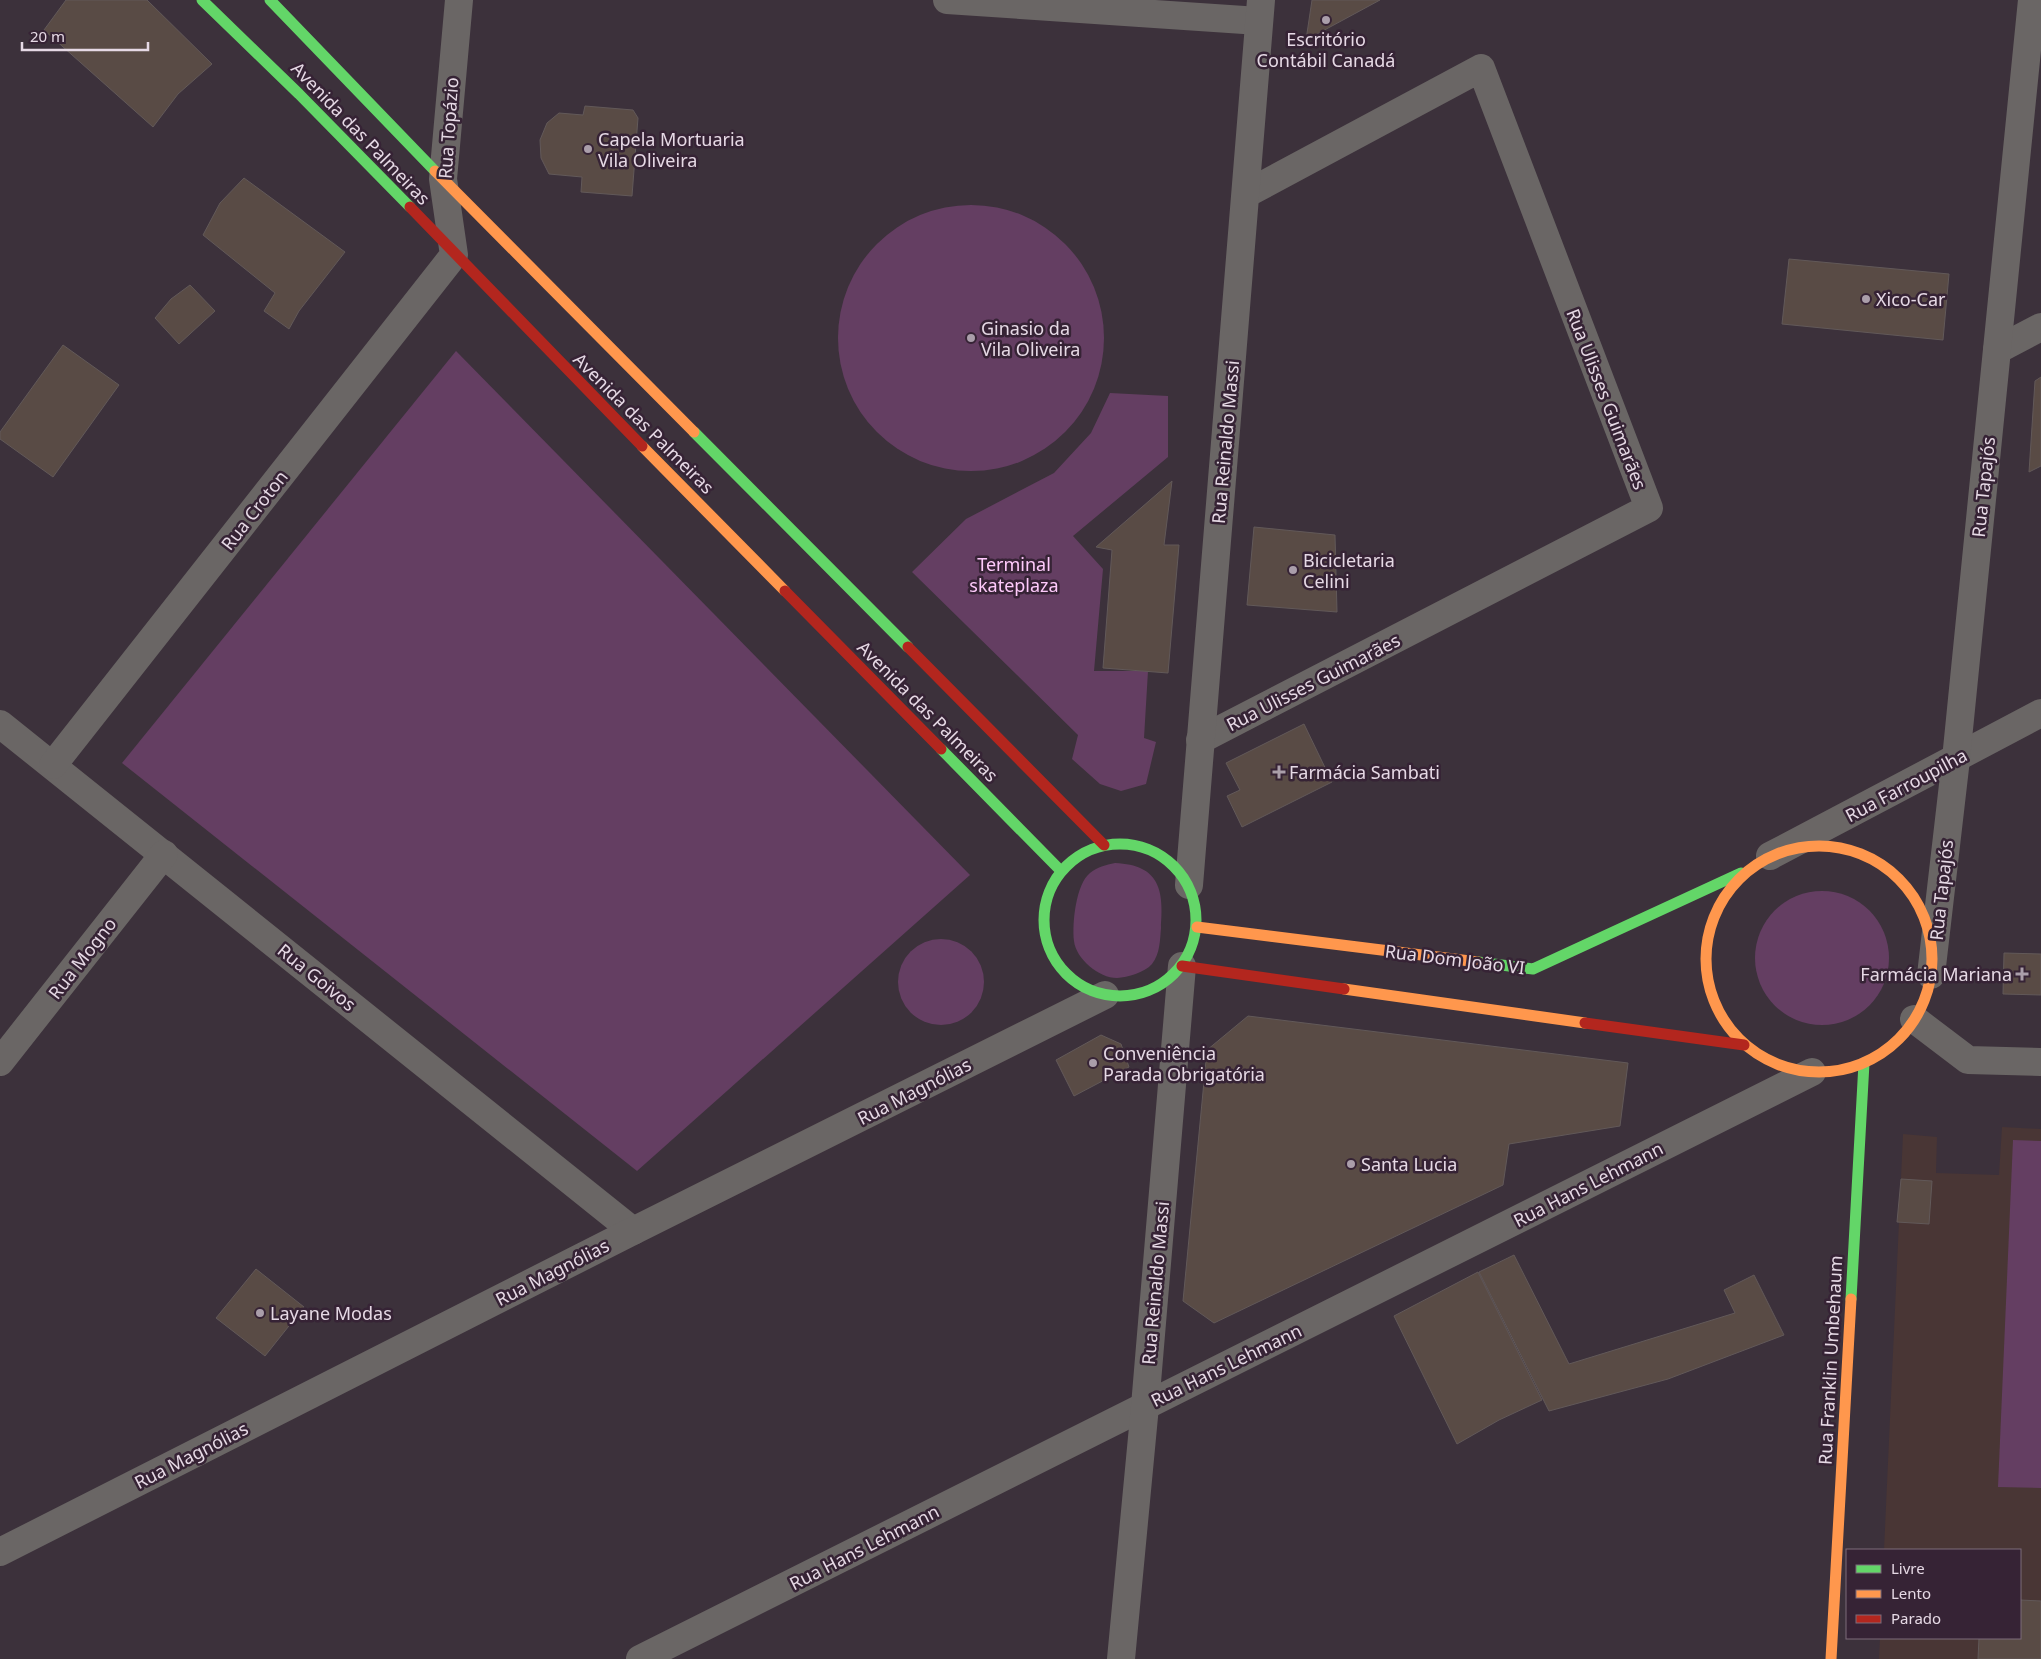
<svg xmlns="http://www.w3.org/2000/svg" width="2041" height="1659" viewBox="0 0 2041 1659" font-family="'Noto Sans',sans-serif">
<rect width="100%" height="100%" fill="#3c313b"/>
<polygon fill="#493635" points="2002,1127 2041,1129 2041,1659 1879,1659 1880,1638 2020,1638 2020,1550 1884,1550 1903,1134 1937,1137 1936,1173 1999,1175"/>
<g fill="#643e62">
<circle cx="971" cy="338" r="133"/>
<polygon points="456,351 970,875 637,1171 122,763"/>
<polygon points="1110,393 1168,396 1168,457 1073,536 1103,569 1094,671 1148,671 1144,738 1156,742 1146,784 1121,791 1100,784 1072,759 1078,735 912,572 966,519 1054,473 1091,433"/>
<path d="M1115,863C1160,865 1164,890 1161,928C1160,940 1160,954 1152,964C1144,973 1128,977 1117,978C1099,978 1076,959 1074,941C1072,923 1076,884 1090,873C1097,867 1106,865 1115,863Z"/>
<circle cx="1822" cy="958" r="67"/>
<circle cx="941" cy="982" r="43"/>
<polygon points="2013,1140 2041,1141 2041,1488 1998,1487"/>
</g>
<g fill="#594b45" stroke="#625959">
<polygon points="66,0 147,0 212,64 178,94 153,127 44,30"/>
<polygon points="1312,0 1380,0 1306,40"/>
<polygon points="585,106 633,110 638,118 632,196 581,192 582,177 549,174 541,158 540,140 547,123 559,113 583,115"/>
<polygon points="244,178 345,252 299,311 289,329 264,311 275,293 203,235 220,203"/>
<polygon points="1789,259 1949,274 1943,340 1782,324"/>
<polygon points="190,285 215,311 179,344 155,318 171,299"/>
<polygon points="63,345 119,385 53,477 0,439 0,432"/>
<polygon points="2041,377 2041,466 2029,472 2035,381"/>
<polygon points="1172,481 1164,545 1179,545 1168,673 1103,668 1112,550 1096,547"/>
<polygon points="1254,527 1335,535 1337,612 1247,605"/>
<polygon points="1304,724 1332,782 1242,827 1227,796 1240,790 1226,763"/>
<polygon points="2004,953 2041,954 2041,995 2003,994"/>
<polygon points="1248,1016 1628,1063 1620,1126 1509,1144 1503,1185 1214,1323 1183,1301 1207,1050"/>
<polygon points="1101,1035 1121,1044 1129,1067 1074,1096 1056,1060"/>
<polygon points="1901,1179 1932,1181 1929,1224 1897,1222"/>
<polygon points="1514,1255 1569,1364 1735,1313 1724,1290 1754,1275 1784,1335 1668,1379 1549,1411 1479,1272"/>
<polygon points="256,1269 304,1307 265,1356 216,1318"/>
<polygon points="1478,1272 1542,1400 1499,1420 1457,1444 1394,1316"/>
<polygon points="2020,1600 2041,1601 2041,1659 1978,1659 1979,1638 2020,1638"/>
</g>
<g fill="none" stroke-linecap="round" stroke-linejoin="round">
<g stroke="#6a6665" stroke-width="28">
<polyline points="947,0 1259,21"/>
<polyline points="1997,350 2041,327"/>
<polyline points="0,724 633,1231"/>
<polyline points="1200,740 1649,508 1481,68 1246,194"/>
<polyline points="53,765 454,255 443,179 459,0"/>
<polyline points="1770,856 2041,713"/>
<polyline points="1189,885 1261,0"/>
<polyline points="1931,975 1956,759 2032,0"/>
<polyline points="1914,1019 1968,1060 2041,1062"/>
<polyline points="0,1062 164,854"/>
<polyline points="0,1552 633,1231 1105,995"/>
<polyline points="640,1659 1812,1072"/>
<polyline points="1121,1659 1145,1406 1182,966"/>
</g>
<g stroke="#63d668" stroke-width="11">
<polyline points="202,0 299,94 410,207"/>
<polyline points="270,0 435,171"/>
<polyline points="694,432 908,647"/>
<polyline points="941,749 1061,871"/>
<circle cx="1120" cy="920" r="76"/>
<polyline points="1478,962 1533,969 1741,873"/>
<polyline points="1851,1299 1864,1063"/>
</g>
<g stroke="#ff974d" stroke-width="11">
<polyline points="435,171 694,432"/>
<polyline points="642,446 785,591"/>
<circle cx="1819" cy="959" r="113"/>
<polyline points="1197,927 1478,962"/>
<polyline points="1344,989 1585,1023"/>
<polyline points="1831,1659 1851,1299"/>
</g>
<g stroke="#b3261e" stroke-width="11">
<polyline points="410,207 642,446"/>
<polyline points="785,591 941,749"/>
<polyline points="908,647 1104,845"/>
<polyline points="1182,966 1344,989"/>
<polyline points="1585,1023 1744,1045"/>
</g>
</g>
<g fill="#aa9eaa" stroke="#362335" stroke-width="2">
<circle cx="1326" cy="20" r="5"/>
<circle cx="588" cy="149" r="5"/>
<circle cx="1866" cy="299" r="5"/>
<circle cx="971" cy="338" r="5"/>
<circle cx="1293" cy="570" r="5"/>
<path d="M1276.5 764.5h5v5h5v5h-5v5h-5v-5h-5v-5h5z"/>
<path d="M2019.5 966.5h5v5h5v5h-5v5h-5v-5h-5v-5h5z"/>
<circle cx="1093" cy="1063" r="5"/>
<circle cx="1351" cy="1164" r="5"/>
<circle cx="260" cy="1313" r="5"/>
</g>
<g text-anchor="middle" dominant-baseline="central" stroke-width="5" stroke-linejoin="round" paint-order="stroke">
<g font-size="18" fill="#e6d9e5" stroke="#362335" text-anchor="start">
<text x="1326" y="39" text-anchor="middle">Escritório<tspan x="1326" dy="21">Contábil Canadá</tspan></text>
<text x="598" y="139">Capela Mortuaria<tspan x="598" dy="21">Vila Oliveira</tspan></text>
<text x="1876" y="299">Xico-Car</text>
<text x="981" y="328">Ginasio da<tspan x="981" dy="21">Vila Oliveira</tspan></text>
<text x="1303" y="560">Bicicletaria<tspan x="1303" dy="21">Celini</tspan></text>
<text x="1289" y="772">Farmácia Sambati</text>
<text x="2012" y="974" text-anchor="end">Farmácia Mariana</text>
<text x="1103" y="1053">Conveniência<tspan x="1103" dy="21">Parada Obrigatória</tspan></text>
<text x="1361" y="1164">Santa Lucia</text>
<text x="270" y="1313">Layane Modas</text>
</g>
<g font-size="18" fill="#e6d9e5" stroke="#362335">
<text transform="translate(448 128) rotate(-86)">Rua Topázio</text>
<text transform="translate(361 133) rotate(46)">Avenida das Palmeiras</text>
<text transform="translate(1607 399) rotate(69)">Rua Ulisses Guimarães</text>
<text transform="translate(644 423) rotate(45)">Avenida das Palmeiras</text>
<text transform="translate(1225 442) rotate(-85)">Rua Reinaldo Massi</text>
<text transform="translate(1983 487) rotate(-84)">Rua Tapajós</text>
<text transform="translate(254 510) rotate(-52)">Rua Croton</text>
<text transform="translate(1313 682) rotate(-27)">Rua Ulisses Guimarães</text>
<text transform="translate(928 711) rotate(45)">Avenida das Palmeiras</text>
<text transform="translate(1906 785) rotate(-28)">Rua Farroupilha</text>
<text transform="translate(1941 890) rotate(-84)">Rua Tapajós</text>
<text transform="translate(82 958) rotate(-52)">Rua Mogno</text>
<text transform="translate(1455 959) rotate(7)">Rua Dom João VI</text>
<text transform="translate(317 977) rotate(39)">Rua Goivos</text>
<text transform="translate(914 1091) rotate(-27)">Rua Magnólias</text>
<text transform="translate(1588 1184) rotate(-27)">Rua Hans Lehmann</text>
<text transform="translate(552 1272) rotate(-27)">Rua Magnólias</text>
<text transform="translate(1155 1283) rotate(-85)">Rua Reinaldo Massi</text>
<text transform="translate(1830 1360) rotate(-87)">Rua Franklin Umbehaum</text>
<text transform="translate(1226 1365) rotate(-26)">Rua Hans Lehmann</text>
<text transform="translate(191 1455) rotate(-27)">Rua Magnólias</text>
<text transform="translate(864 1547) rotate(-27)">Rua Hans Lehmann</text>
</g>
<g font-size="18" fill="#fecafb" stroke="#362335">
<text x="1014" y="564">Terminal<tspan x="1014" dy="21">skateplaza</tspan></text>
</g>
</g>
<rect x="1846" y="1549" width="175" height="90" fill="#362335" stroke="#7c6c7b"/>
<rect x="1856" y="1565" width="25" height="8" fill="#63d668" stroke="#7c6c7b"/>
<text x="1891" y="1574" font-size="15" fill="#e6d9e5">Livre</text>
<rect x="1856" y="1590" width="25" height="8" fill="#ff974d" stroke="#7c6c7b"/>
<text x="1891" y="1599" font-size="15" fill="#e6d9e5">Lento</text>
<rect x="1856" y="1615" width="25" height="8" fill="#b3261e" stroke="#7c6c7b"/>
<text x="1891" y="1624" font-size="15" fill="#e6d9e5">Parado</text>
<path d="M22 42v8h126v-8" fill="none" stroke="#e6d9e5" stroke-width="2.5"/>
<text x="30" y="42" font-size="15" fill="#e6d9e5" stroke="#362335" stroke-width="4" paint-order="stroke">20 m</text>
</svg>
